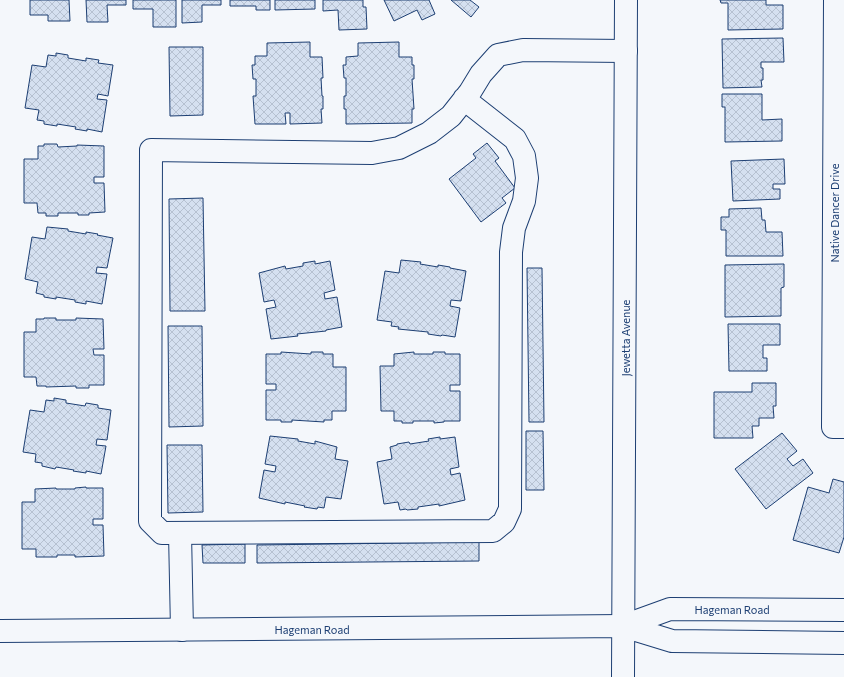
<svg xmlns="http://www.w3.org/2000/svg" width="844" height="677" viewBox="0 0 844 677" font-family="Commissioner,sans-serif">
<defs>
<pattern id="building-cross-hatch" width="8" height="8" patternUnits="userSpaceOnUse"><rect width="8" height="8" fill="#d5e0f0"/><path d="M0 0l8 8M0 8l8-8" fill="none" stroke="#b6c1d1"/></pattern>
</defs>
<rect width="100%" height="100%" fill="#f4f7fb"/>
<g fill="url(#building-cross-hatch)" stroke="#1d3f73">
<polygon points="30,0 69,0 70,21 48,21 48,15 30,15"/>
<polygon points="86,0 126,0 126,5 107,5 108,22 87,22"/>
<polygon points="133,0 176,0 176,27 153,27 153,9 133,9"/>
<polygon points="182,0 221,0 221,5 202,5 202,22 182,23"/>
<polygon points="230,0 270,0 270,10 256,10 256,6 230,6"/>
<polygon points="275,0 315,0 315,9 275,10"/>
<polygon points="323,0 363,0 363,7 366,7 367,29 339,30 338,10 323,11"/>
<polygon points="384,0 429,0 435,14 422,20 417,10 394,21"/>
<polygon points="451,0 470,0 479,7 471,17"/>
<polygon points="720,0 766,0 766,5 783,5 783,29 728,30 728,3 721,3"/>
<polygon points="783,38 784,62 761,62 761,68 763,68 763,80 761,80 762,87 723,88 722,39"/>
<polygon points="310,42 310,57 322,57 323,78 321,78 322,96 323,96 323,109 321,109 322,123 290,124 290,113 285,113 286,124 255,124 253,96 256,96 256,79 253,79 252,65 255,65 255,56 267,56 267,43"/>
<polygon points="399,42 399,57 412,57 412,65 414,65 414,79 412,79 414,109 412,109 412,123 346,124 346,109 344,109 344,96 346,96 346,78 344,78 343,65 346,65 346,57 358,56 358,43"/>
<polygon points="169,47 203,47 203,115 170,116"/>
<polygon points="56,53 68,55 68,58 86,61 86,58 99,60 98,63 113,65 108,96 98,94 97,99 107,100 102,132 87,129 87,131 75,129 76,127 57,124 57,126 44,124 44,121 37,120 39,110 25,108 32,65 46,67 48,55 56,56"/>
<polygon points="722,94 762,94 762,120 782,119 782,141 725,142 725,107 722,107"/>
<polygon points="487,143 499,158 495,161 515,188 502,198 506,203 481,222 449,179 476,158 473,154"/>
<polygon points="44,144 57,144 58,147 77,146 77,145 104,146 104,177 94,177 94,183 104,183 105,212 89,213 89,215 78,215 78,213 58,213 58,216 46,216 46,213 38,213 37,203 24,203 24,159 38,159 38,146 44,146"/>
<polygon points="784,159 785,184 773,184 773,189 780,189 780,199 733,201 731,161"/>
<polygon points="203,198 205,311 170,311 169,199"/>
<polygon points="761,208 762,220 765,220 766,232 782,232 783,256 726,256 726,230 721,230 721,217 729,217 729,209"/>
<polygon points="47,227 68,229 68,231 86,234 86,232 98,234 97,235 113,238 107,268 97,267 96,273 107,274 102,304 86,301 86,304 75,302 75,300 56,297 56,299 44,297 44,295 36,293 38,282 25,279 32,237 45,239"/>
<polygon points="401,260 421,262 420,264 438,267 438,265 450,267 450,268 466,271 461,301 451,300 450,306 460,308 455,337 442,335 441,336 428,334 428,332 398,329 399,327 391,326 392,322 377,320 385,271 399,273"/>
<polygon points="315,261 315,264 330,261 335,290 324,293 325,299 337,297 342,327 326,330 326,331 297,334 298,336 271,339 266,309 276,307 274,300 264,302 259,273 285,266 286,269 303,266 303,263"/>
<polygon points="784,264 784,287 781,288 781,316 725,317 725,265"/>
<polygon points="527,268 542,268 544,422 529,422"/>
<polygon points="44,318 56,318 56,320 76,320 76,318 103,319 104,349 93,349 94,355 104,355 104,385 89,385 89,388 76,388 76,386 46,387 46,386 37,386 36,377 24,377 24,332 36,332 36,319 44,319"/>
<polygon points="728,324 780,324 780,345 763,345 763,358 767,358 767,371 729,371"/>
<polygon points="168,326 202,326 203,426 169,427"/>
<polygon points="281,352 311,354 311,352 323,352 323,354 333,354 333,367 346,367 346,411 332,411 332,420 324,420 324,422 292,420 292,422 281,422 281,420 266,420 266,390 276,390 276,384 266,384 266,354 281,354"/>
<polygon points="414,352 414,354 433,354 433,352 445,352 445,354 460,354 460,385 450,385 450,391 460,391 460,421 444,421 444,422 434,423 434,421 413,421 413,423 402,423 402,421 394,421 394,411 381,411 380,366 394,366 394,354"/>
<polygon points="752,383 776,383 776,406 773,406 774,418 759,418 759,426 752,426 753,438 714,438 714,392 752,392"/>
<polygon points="54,398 66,400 66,403 85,406 86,403 98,405 98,408 111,410 107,440 97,439 96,445 106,446 101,474 86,471 86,473 73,471 74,470 56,467 55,469 42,466 42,463 35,462 36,454 23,452 30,410 44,412 46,400 54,401"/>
<polygon points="526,431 543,431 544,490 526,490"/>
<polygon points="782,433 797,451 787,459 793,466 803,459 813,473 766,509 735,469"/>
<polygon points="270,436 298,439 298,441 315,444 315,441 337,447 335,459 348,461 341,499 326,497 324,508 318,507 317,509 304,507 305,506 285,502 285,504 259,498 264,470 275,472 276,466 265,464"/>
<polygon points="440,437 440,439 455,437 459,467 450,469 451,475 460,473 465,500 439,506 439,504 418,507 418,509 407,510 406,509 400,510 398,502 384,504 377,462 392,459 390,447 397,445 397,444 409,442 410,444 429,441 428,439"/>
<polygon points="167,445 202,445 203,512 168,513"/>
<polygon points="833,479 844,482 844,537 839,553 793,540 808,487 829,493"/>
<polygon points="86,487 86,488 103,488 103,519 93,519 93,525 103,525 104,556 75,557 75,555 57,555 57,557 36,557 36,549 22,549 22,502 35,502 35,489 56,488 56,489 75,489 75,488"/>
<polygon points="479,542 479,561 257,563 257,545"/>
<polygon points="245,544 245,563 203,563 202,545"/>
</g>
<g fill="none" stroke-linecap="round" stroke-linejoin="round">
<defs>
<g id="minor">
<polyline points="835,0 833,427 844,427"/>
<polyline points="464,99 515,139 524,156 527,178 524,201 514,228 511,252 510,509 504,522 493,531 162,533 150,521 151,150 372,153 399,148 429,133 451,116 470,92 481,74 498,55 523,50 626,51"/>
<polyline points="180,533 182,630"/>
<polyline points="623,677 626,0"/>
</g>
<g id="major">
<polyline points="623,626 670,609 844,610"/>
<polyline points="0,631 623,626 672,641 844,643"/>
</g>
</defs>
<use href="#minor" stroke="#1d3f73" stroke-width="24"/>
<use href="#major" stroke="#1d3f73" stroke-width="24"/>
<use href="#minor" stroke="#f4f7fb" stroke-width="22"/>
<use href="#major" stroke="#f4f7fb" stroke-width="22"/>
</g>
<g text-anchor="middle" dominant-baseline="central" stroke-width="3" stroke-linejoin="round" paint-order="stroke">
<g font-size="11" fill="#1d3f73" stroke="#f4f7fb">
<text transform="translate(834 213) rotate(-90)">Native Dancer Drive</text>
<text transform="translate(625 338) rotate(-90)">Jewetta Avenue</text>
<text x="732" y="609">Hageman Road</text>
<text x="312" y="629">Hageman Road</text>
</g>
</g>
</svg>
